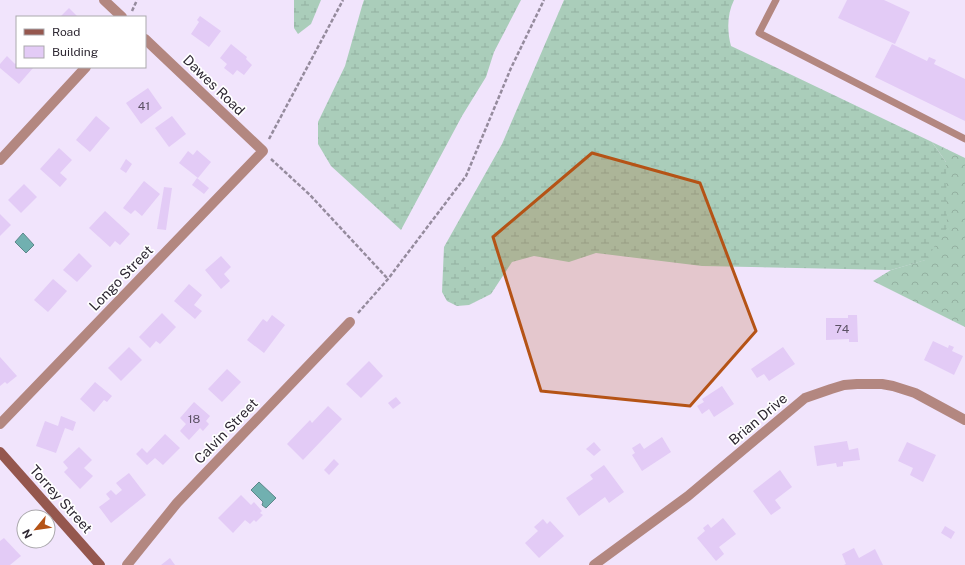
<svg xmlns="http://www.w3.org/2000/svg" width="965" height="565" viewBox="0 0 965 565" font-family="'Public Sans',sans-serif">
<defs>
<pattern id="forest-crowns" width="20" height="18" patternUnits="userSpaceOnUse"><rect width="20" height="18" fill="#aacdba"/><path d="M2 6a3 3 0 1 1 6 0M12 15a3 3 0 1 1 6 0" fill="none" stroke="#93b0a0"/></pattern>
<pattern id="wetland-marsh" width="20" height="14" patternUnits="userSpaceOnUse"><rect width="20" height="14" fill="#aacdba"/><path d="M1 5h8M5 5V1M11 12h8M15 12V8" fill="none" stroke="#93b0a0"/></pattern>
</defs>
<rect width="100%" height="100%" fill="#f1e4fc"/>
<polygon fill="url(#forest-crowns)" points="932,142 965,158 965,327 873,281 891,270 925,260 946,162"/>
<g fill="url(#wetland-marsh)">
<polygon points="294,0 321,0 311,24 298,34 294,28"/>
<polygon points="364,0 521,0 494,52 486,77 462,116 401,230 331,166 318,144 318,122 345,66 362,6"/>
<path d="M564,0H734C727,14 727,31 731,46L932,142L946,162L947,228L926,260L891,270L702,266L596,253L569,262L534,256L512,262L491,294L469,305L457,306L447,301L442,292L444,247L502,144Z"/>
</g>
<g fill="#71b0b0" stroke="#5d878a">
<polygon points="23,233 34,245 26,253 15,242"/>
<polygon points="259,482 276,498 266,508 262,505 263,502 251,490"/>
</g>
<g fill="#e3cbf6">
<polygon points="847,0 884,0 910,12 895,44 838,18"/>
<polygon points="69,8 78,17 60,17"/>
<polygon points="200,16 221,31 209,47 191,34 199,22 197,20"/>
<polygon points="231,44 247,57 246,59 252,65 244,75 237,70 233,75 224,68 227,64 220,58"/>
<polygon points="892,44 927,61 929,57 936,60 934,64 965,79 965,121 875,77"/>
<polygon points="7,56 15,64 17,62 17,67 32,67 33,68 19,84 0,68 0,64"/>
<polygon points="148,88 162,108 141,124 126,103"/>
<polygon points="96,116 110,128 90,152 76,140"/>
<polygon points="172,116 186,134 169,147 155,128"/>
<polygon points="59,148 72,160 60,173 67,179 60,187 40,169"/>
<polygon points="197,150 211,162 198,178 179,163 188,151 193,155"/>
<polygon points="126,159 132,164 126,173 120,169"/>
<polygon points="197,178 209,188 204,194 192,185"/>
<polygon points="144,181 160,194 142,216 135,210 131,214 123,208"/>
<polygon points="24,184 37,197 21,213 8,200"/>
<polygon points="164,187 172,188 166,230 157,229"/>
<polygon points="105,211 130,234 120,245 115,241 110,247 89,228"/>
<polygon points="0,214 11,225 0,236"/>
<polygon points="79,253 92,266 77,282 63,270"/>
<polygon points="221,256 231,267 224,274 230,281 221,289 205,270"/>
<polygon points="53,279 67,291 48,312 34,300"/>
<polygon points="189,284 202,295 194,305 202,311 195,319 174,301"/>
<polygon points="162,313 176,327 160,344 156,341 150,348 139,337"/>
<polygon points="272,315 285,325 264,353 247,340 263,319 267,322"/>
<polygon points="848,315 857,315 858,342 849,342 849,339 826,340 826,318 848,318"/>
<polygon points="933,341 948,348 949,345 954,347 952,351 963,356 954,375 924,360"/>
<polygon points="129,347 142,360 121,381 108,368"/>
<polygon points="783,347 795,364 769,381 764,374 757,378 751,369"/>
<polygon points="0,357 17,376 7,384 5,382 0,386"/>
<polygon points="369,361 383,376 361,398 346,384"/>
<polygon points="227,369 241,382 222,402 208,389"/>
<polygon points="95,382 112,396 107,402 104,400 94,412 80,399"/>
<polygon points="722,386 734,404 714,417 709,409 702,414 697,406 704,402 702,399"/>
<polygon points="396,397 401,403 393,409 388,403"/>
<polygon points="194,402 210,416 206,421 209,424 203,431 200,428 189,440 180,431 186,424 180,418"/>
<polygon points="328,406 342,419 303,460 287,444 310,420 312,423"/>
<polygon points="61,416 76,422 73,431 65,428 56,453 36,446 45,421 58,426"/>
<polygon points="165,434 180,448 163,465 155,458 147,465 136,454 142,448 147,453"/>
<polygon points="662,437 671,452 642,471 632,455 635,453 632,448 640,443 644,449"/>
<polygon points="847,441 849,450 858,448 860,460 843,462 843,466 837,467 836,463 817,466 814,446"/>
<polygon points="594,442 601,450 594,456 586,449"/>
<polygon points="907,442 936,455 923,482 910,475 913,468 898,461"/>
<polygon points="79,447 92,460 84,468 93,476 80,489 64,472 68,468 63,462"/>
<polygon points="334,459 339,464 329,475 324,470"/>
<polygon points="604,465 624,492 609,503 605,497 579,516 566,498 593,479 590,475"/>
<polygon points="780,470 792,487 775,500 781,508 771,515 753,491"/>
<polygon points="129,473 146,495 111,523 99,507 110,499 106,494 111,490 116,495 122,490 116,483"/>
<polygon points="241,495 251,505 254,502 262,511 260,513 263,515 256,522 254,520 250,524 245,520 233,533 218,518"/>
<polygon points="723,518 736,534 719,547 724,554 716,561 697,538 705,531 703,528 708,524 711,528"/>
<polygon points="543,519 547,524 550,521 564,536 539,558 525,543 538,531 534,527"/>
<polygon points="945,526 955,532 951,539 941,533"/>
<polygon points="4,538 21,556 10,565 0,565 0,541"/>
<polygon points="854,548 859,558 875,549 883,565 844,565 846,564 842,554"/>
<polygon points="170,558 175,565 161,565"/>
</g>
<g fill="none" stroke-linecap="round" stroke-linejoin="round">
<g stroke="#958b9d" stroke-width="2.5" stroke-dasharray="4 2" stroke-linecap="butt">
<polyline points="132,11 137,0"/>
<polyline points="269,139 343,0"/>
<polyline points="271,159 310,195 388,279"/>
<polyline points="358,313 388,279 466,176 511,68 544,0"/>
</g>
<polyline stroke="#b38780" stroke-width="7" points="776,0 759,33 965,139"/>
<g stroke="#b38780" stroke-width="10">
<polyline points="104,0 122,17"/>
<polyline points="0,160 86,67"/>
<polyline points="0,424 263,151 145,39"/>
<polyline points="127,565 177,503 350,322"/>
<polyline points="594,565 688,496 805,398 831,389 844,385 857,384 882,384 893,386 915,393 965,420"/>
</g>
<polyline stroke="#95574e" stroke-width="10" points="0,452 100,565"/>
</g>
<path fill="#b55316" fill-opacity="0.2" stroke="#b55316" stroke-width="3" stroke-linejoin="round" d="M592,153L700,183L756,331L690,406L541,391L493,237Z"/>
<g text-anchor="middle" dominant-baseline="central" stroke-width="3.5" stroke-linejoin="round" paint-order="stroke">
<g font-size="12" fill="#5a5063">
<text x="144" y="106">41</text>
<text x="842" y="329">74</text>
<text x="194" y="419">18</text>
</g>
<g font-size="14" fill="#2d2732" stroke="#fff">
<text transform="translate(214 85) rotate(44)">Dawes Road</text>
<text transform="translate(121 278) rotate(-46)">Longo Street</text>
<text transform="translate(758 419) rotate(-40)">Brian Drive</text>
<text transform="translate(226 431) rotate(-46)">Calvin Street</text>
<text transform="translate(61 499) rotate(48)">Torrey Street</text>
</g>
</g>
<rect x="16" y="16" width="130" height="52" fill="#ffffff" stroke="#aba9ad"/>
<rect x="24" y="29" width="20" height="6" fill="#95574e" stroke="#aba9ad"/>
<text x="52" y="36" font-size="12" fill="#2d2732">Road</text>
<rect x="24" y="46" width="20" height="12" fill="#e3cbf6" stroke="#aba9ad"/>
<text x="52" y="56" font-size="12" fill="#2d2732">Building</text>
<g transform="translate(36 529) rotate(241)"><circle r="19" fill="#ffffff" stroke="#aba9ad"/>
<path d="M0-3L7 15L0 10L-7 15Z" fill="#b55316"/>
<text y="-6" font-size="11" font-weight="bold" text-anchor="middle" fill="#2d2732">N</text>
</g>
</svg>
